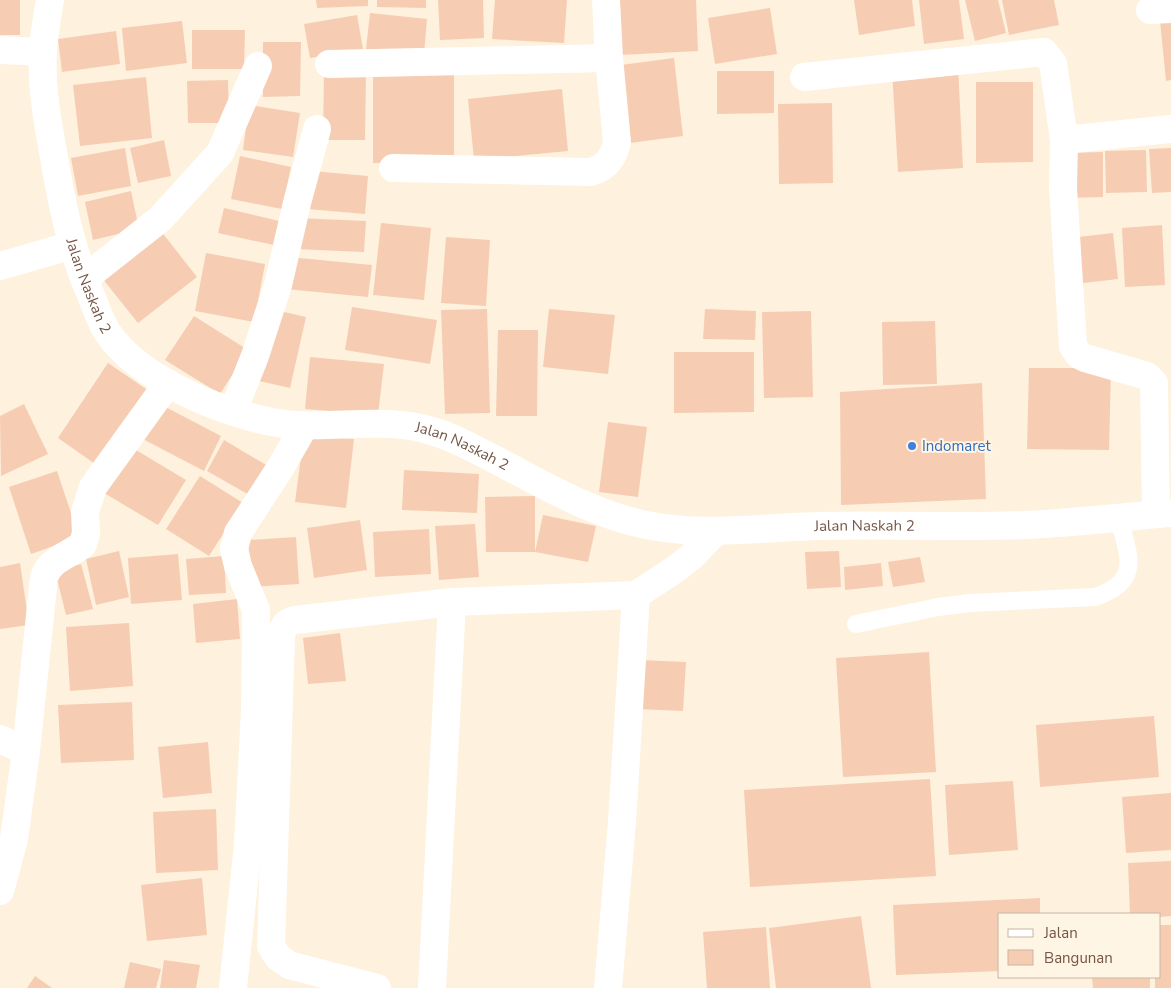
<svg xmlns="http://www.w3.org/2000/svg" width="1171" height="988" viewBox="0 0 1171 988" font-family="'Nunito Sans',sans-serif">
<rect width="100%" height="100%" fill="#fef1dd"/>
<g fill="#f6cdb3">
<rect x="0" y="0" width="20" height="35"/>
<polygon points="316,0 368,0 368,6 317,8"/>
<polygon points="377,0 426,0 426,8 377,7"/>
<polygon points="438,0 483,0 484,38 440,40"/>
<polygon points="495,0 567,0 564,43 492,39"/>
<polygon points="618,0 696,0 698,51 620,55"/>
<polygon points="854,0 912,0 915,26 859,35"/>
<polygon points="919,0 959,0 964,39 924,44"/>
<polygon points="965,0 998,0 1006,33 975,41"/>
<polygon points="1002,0 1054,0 1059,25 1009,35"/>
<polygon points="770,8 777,54 715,64 708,18"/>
<polygon points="370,13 427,19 424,55 366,49"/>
<polygon points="357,15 363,49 310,58 304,24"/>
<polygon points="1171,19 1171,80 1166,81 1160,21"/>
<polygon points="182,21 187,63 126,71 122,28"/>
<polygon points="192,30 245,30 244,69 192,69"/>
<polygon points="116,31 120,64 62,72 58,39"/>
<polygon points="263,42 301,42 300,96 263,97"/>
<polygon points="674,58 683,136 630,143 621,65"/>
<polygon points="958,66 963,168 898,172 892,70"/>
<polygon points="324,71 366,71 365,140 323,140"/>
<polygon points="717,71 774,71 774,113 717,114"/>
<polygon points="454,74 454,162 373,163 373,75"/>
<polygon points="146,77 152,138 80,146 73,85"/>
<polygon points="228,80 229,123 188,123 187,81"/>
<polygon points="976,82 1033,82 1033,162 976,163"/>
<polygon points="562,89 568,151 474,160 468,99"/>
<polygon points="832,103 833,183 779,184 778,104"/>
<polygon points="249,105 300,113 293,157 243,150"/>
<polygon points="164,140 171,176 138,183 130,148"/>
<polygon points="125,148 131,186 78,196 71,158"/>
<polygon points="1171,148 1171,192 1152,193 1149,149"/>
<polygon points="1146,150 1147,192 1106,193 1105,151"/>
<polygon points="1103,152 1103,197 1066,198 1065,153"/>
<polygon points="240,156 291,167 282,209 231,199"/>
<polygon points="312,171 368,176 365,214 308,209"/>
<polygon points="131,191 139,229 93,240 85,202"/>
<polygon points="224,208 279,221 274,245 218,233"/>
<polygon points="297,218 366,221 364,252 295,249"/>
<polygon points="381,223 431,228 424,300 373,295"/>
<polygon points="1162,225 1165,285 1125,287 1122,228"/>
<polygon points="157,226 197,277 138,323 98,273"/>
<polygon points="1113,233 1118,279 1075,284 1070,238"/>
<polygon points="446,237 490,240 486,306 441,303"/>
<polygon points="206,253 265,264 254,322 195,311"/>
<polygon points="289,257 372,265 368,297 286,289"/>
<polygon points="352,307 437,320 430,364 345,350"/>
<polygon points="271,309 306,317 290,388 255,380"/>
<polygon points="487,309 490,413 445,414 441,310"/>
<polygon points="549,309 615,315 608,374 543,367"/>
<polygon points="705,309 756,311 755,340 703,339"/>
<polygon points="811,311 813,397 764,398 762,312"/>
<polygon points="194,316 248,350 220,394 165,360"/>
<polygon points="935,321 937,384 883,385 882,322"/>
<polygon points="498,330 538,330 537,416 496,416"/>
<polygon points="674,352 754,352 754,412 674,413"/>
<polygon points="310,357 384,364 378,415 305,409"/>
<polygon points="108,363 149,391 98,466 58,438"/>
<polygon points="1029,368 1111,368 1109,450 1027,449"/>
<polygon points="982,383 986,499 841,505 840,392"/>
<polygon points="156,402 221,436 204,471 139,437"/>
<polygon points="24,404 48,454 1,476 0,416"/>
<polygon points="608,422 647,427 638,497 599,492"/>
<polygon points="304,434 354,439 346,508 295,502"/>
<polygon points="224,440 268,466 251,496 207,471"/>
<polygon points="126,444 186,480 158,525 99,490"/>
<polygon points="404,470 479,474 477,513 402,510"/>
<polygon points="57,471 79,537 31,554 9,487"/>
<polygon points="200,476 243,503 209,556 166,529"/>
<polygon points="535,496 535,552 486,552 485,497"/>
<polygon points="543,515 596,526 588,562 535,552"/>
<polygon points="360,520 367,570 314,578 307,528"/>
<polygon points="475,524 479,577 439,580 435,526"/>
<polygon points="429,529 431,574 375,577 373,532"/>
<polygon points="296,537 299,584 250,587 248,540"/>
<polygon points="119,551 129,597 96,605 86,559"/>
<polygon points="839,551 841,587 807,589 805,552"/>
<polygon points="178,554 182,600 131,604 128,558"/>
<polygon points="224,556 226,593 189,595 186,559"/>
<polygon points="920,557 925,582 893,587 888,562"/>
<polygon points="20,563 29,625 0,629 0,567"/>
<polygon points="881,563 883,586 845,590 844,567"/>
<polygon points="81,564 93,609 66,615 55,571"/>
<polygon points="237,599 240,639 196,643 193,604"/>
<polygon points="129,623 133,686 70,691 66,627"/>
<polygon points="340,633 346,681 308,684 303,638"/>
<polygon points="929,652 936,772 843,777 836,658"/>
<polygon points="639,660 686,662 683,711 637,709"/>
<polygon points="132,702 134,760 61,763 58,705"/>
<polygon points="1154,716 1159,777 1040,787 1036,725"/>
<polygon points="208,742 212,793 163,798 158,747"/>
<polygon points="930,779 936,876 750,887 744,790"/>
<polygon points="1013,781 1018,850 949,855 945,785"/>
<polygon points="1171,793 1171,850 1126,853 1122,797"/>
<polygon points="216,809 218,870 156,873 153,812"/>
<polygon points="1171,861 1171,916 1160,917 1160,914 1130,914 1128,863"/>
<polygon points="202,878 207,935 147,941 141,885"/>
<polygon points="1040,898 1040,914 1000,914 1000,971 896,975 893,905"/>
<polygon points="861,916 871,988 776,988 769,928"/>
<polygon points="1160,925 1171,925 1171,988 1155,988 1155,977 1160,977"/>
<polygon points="766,927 770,988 707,988 703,932"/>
<polygon points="164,960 200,965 196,988 160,988"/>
<polygon points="130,962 161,969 156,988 124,988"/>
<polygon points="35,976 52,988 27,988"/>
<polygon points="1092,977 1150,977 1150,988 1093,988"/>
</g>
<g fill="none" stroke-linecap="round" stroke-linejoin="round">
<path stroke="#fff" stroke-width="18" d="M856,624L938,607L970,603L1095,597C1143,581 1128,555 1119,518"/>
<g stroke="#fff" stroke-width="28">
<path id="s1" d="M50,0C47,17 44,34 43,51C41,85 47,119 53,152C61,201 71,249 90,293C96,306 100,322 108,333C139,379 220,412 272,422C325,432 380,415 432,431C453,437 473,448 492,458C541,483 591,514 646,525C705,537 761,527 821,526C889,524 957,528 1025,525C1074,523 1122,517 1171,513"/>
<polyline points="1150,10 1171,9"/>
<polyline points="0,50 43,52"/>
<polyline points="329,64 609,58"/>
<polyline points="804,77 1044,52 1053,63 1064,140 1171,129"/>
<polyline points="1064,140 1063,188 1073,346 1079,355 1085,358 1147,376 1154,383 1156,514"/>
<path d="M393,168L591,172C607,167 613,158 617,142L609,58L606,0"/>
<polyline points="0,266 73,245"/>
<polyline points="84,279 160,219 220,153 258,66"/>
<polyline points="233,411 255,356 278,285 297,203 317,129"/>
<polyline points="0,739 26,751"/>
<path d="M0,891L14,839L26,751L44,577C51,558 69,556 83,544L86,533L85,512L93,487L168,383"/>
<polyline points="233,988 248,844 255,710 256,610 238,566 234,549 238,533 279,470 305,425"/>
<path d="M377,988L289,965L278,957L271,946L281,638C282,628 285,622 295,620L452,602L636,595"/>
<polyline points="432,988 452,602"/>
<polyline points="608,988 622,822 636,595 674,570 691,557 715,532"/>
</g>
</g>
<circle fill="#3f7fe0" stroke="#fff5e5" stroke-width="2" cx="912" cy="446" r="5"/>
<g text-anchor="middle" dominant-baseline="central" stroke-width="4" stroke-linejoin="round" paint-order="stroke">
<g font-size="15" fill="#755544" stroke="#fff5e5">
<text stroke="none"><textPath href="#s1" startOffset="292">Jalan Naskah 2</textPath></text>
<text stroke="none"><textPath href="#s1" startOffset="728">Jalan Naskah 2</textPath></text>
<text stroke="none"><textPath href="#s1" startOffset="1148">Jalan Naskah 2</textPath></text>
</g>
<g font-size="15" fill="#366cbe" stroke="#fff5e5" text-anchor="start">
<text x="922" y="446">Indomaret</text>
</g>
</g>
<rect x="998" y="913" width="162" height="65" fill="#fff5e5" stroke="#c8b5a5"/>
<rect x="1008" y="929" width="25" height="8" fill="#ffffff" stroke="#c8b5a5"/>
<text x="1044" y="938" font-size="15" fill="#755544">Jalan</text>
<rect x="1008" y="950" width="25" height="15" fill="#f6cdb3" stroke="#c8b5a5"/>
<text x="1044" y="963" font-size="15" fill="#755544">Bangunan</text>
</svg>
